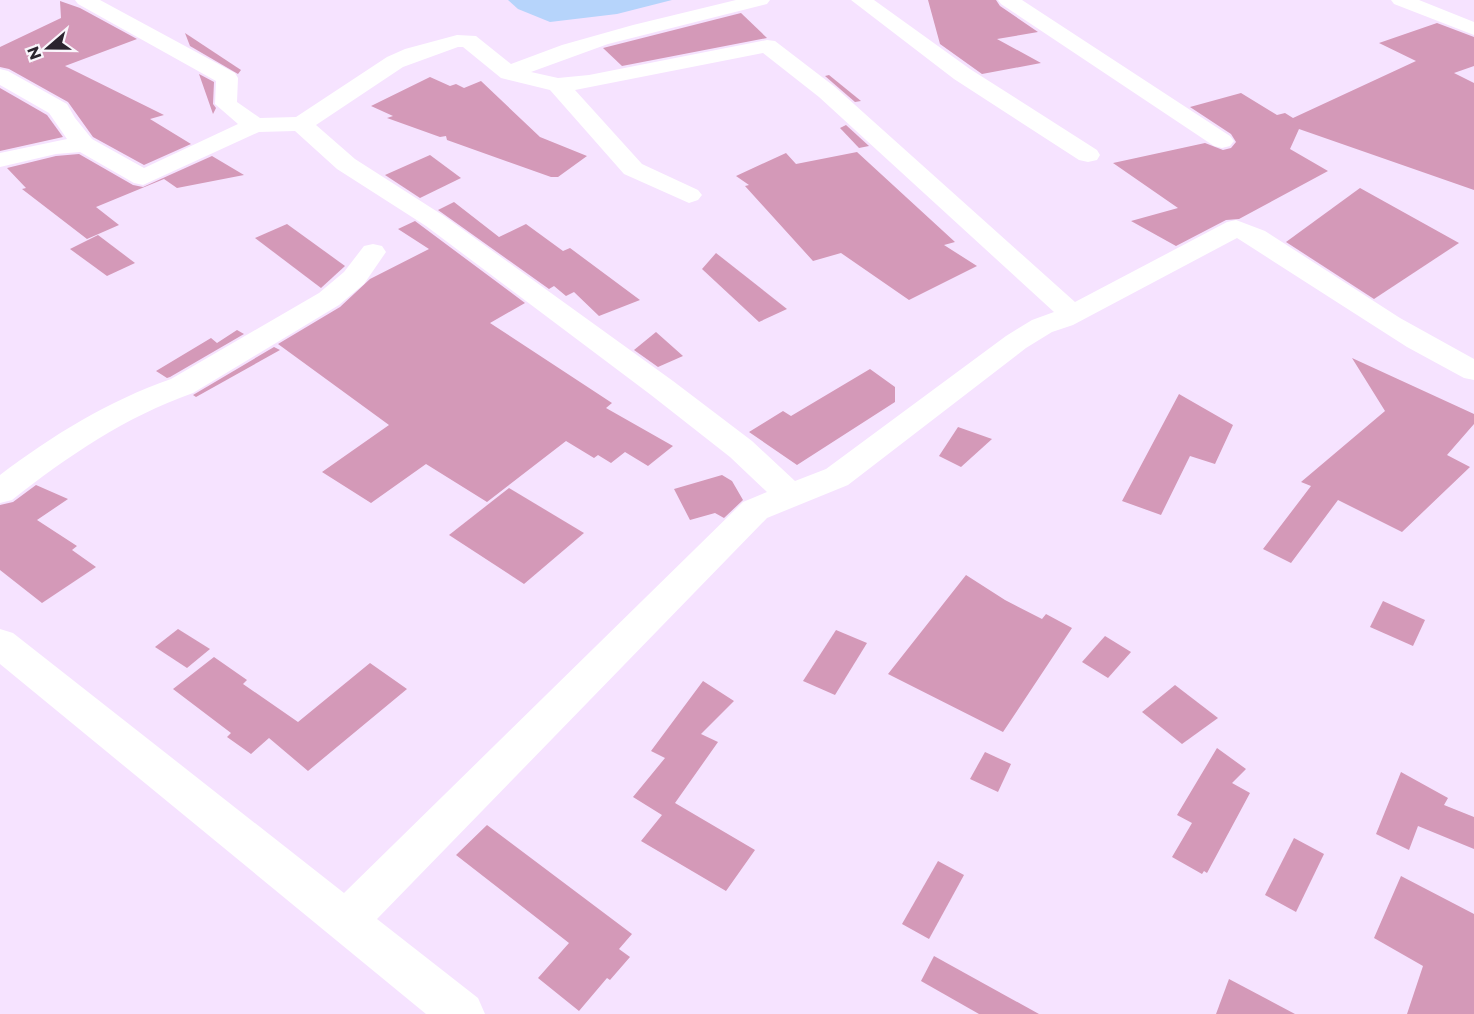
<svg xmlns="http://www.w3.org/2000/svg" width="1474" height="1014" viewBox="0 0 1474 1014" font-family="Montserrat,sans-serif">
<rect width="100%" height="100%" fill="#f6e3ff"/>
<polygon fill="#b6d4fb" points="508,0 672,0 617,14 550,22 518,9"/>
<g fill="#d499b8">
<polygon points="928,0 996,0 1000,6 1038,32 997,39 1041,63 982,74 940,44"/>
<polygon points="60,1 80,8 137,39 65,66 164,115 150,119 191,144 144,165 93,137 68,102 9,69 0,67 0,47 61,18"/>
<polygon points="741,13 767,38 622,66 603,48"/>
<polygon points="1437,23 1474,37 1474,66 1454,73 1474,83 1474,190 1299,129 1290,149 1328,171 1239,219 1226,220 1176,246 1131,221 1178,208 1113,163 1205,143 1223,150 1231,148 1236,142 1231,134 1190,107 1241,93 1277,115 1285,113 1293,118 1416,61 1379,43"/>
<polygon points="185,33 241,70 238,74 190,46"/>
<polygon points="199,74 214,82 213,104 216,108 213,114"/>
<polygon points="829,75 861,101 855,102 825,76"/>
<polygon points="430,77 450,86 456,84 464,88 481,81 540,137 587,156 558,177 551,177 447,140 446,136 440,137 387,118 393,116 371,106"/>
<polygon points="0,88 47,115 63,137 0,151"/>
<polygon points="846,125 869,146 859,148 840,128"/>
<polygon points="857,152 955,242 944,245 977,266 909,300 841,253 813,261 745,186 749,185 736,176 786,153 796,164"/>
<polygon points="79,154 133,185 143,187 212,156 244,175 177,188 164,179 96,207 119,225 87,239 22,189 26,188 7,168 56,156"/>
<polygon points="430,155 461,178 420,198 385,175"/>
<polygon points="1360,188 1459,243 1374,299 1286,242"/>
<polygon points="454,202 499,237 526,224 563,251 570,248 640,300 599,316 574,292 566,296 554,286 549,289 438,210"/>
<polygon points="415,221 525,303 490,323 612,403 606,408 673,446 648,466 625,452 611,463 598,455 594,458 566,441 487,502 426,464 371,503 322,472 389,425 278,344 340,307 370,279 429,249 398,229"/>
<polygon points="287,224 345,266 321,288 255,238"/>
<polygon points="98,235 135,263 107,276 70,249"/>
<polygon points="716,253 787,309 759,322 702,269"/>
<polygon points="237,330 244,334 170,377 167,378 156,371 211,338 217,343"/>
<polygon points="656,332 683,356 658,367 634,350"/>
<polygon points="274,347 280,350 196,397 193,395"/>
<polygon points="1352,358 1474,414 1474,424 1447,455 1470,467 1402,532 1338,500 1291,563 1263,549 1311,486 1301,482 1385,411"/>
<polygon points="870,369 895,387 895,402 797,465 749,432 783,411 791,416"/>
<polygon points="1179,394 1233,425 1215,464 1190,456 1161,515 1122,501"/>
<polygon points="958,427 992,439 961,467 939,456"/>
<polygon points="722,475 732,481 743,500 724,518 715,513 690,520 674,489"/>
<polygon points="36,485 68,499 37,520 77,546 72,550 96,567 42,603 0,570 0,505 13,502"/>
<polygon points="509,488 584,533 524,584 449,535"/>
<polygon points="966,575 1005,600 1042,619 1046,614 1072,628 1003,732 888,674"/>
<polygon points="1383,601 1425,620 1413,646 1370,627"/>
<polygon points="178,629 210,649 187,668 155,647"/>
<polygon points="836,630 867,643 835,695 803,681"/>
<polygon points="1105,636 1131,652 1108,678 1082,662"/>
<polygon points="214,657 247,680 243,684 298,722 370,663 407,689 308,771 269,738 251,754 227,737 231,733 173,689"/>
<polygon points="703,681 734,701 701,734 718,742 675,803 755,850 726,891 641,841 662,815 633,797 665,758 651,751"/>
<polygon points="1175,685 1218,718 1182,744 1142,712"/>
<polygon points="1217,748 1246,769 1232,783 1250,793 1207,873 1204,871 1202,874 1172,857 1192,823 1177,815"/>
<polygon points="985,752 1011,764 998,792 970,779"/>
<polygon points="1401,772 1448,798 1444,805 1474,817 1474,849 1418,826 1409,850 1376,834"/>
<polygon points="487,825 632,934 619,949 630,957 610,980 607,978 579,1011 538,978 569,943 456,855"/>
<polygon points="1294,838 1324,854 1296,912 1265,895"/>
<polygon points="938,861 964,875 929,939 902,924"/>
<polygon points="1401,876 1474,914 1474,1014 1407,1014 1423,966 1374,938"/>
<polygon points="934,956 1039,1014 979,1014 921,981"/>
<polygon points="1229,979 1295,1014 1216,1014"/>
</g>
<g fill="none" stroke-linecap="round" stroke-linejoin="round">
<g fill="#fff" fill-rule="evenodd">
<path d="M75,0H100L235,73L238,78L237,102L260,118L296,117L387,57L405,49L457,35L476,36L511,64L562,45L633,25L736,0H770L767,4L608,44L531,72L558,78L589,75L767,40L775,41L835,87L1075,302L1227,222L1236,220L1265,231L1400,318L1474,359V380L1464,378L1407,347L1237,238L1073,325L1052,332L1026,348L848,485L767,518L377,919L478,998L485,1014H426L0,664V629L13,633L344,893L743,502L767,492L730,457L651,395L426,226L337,169L295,131L259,132L143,185L134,183L80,152L56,154L0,167V153L67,139L49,113L0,85V69L8,71L67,104L75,118L92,139L144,168L238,124L215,104L216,81L78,4ZM458,47H463L501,78L550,90L624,174L689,203L698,200L702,195L698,190L642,164L575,90L763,53L819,97L1054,312L1032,320L1006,336L826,469L795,481L752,441L673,381L444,216L355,159L316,125L403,67Z"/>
<polygon points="851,0 874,0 970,69 1097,150 1100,155 1097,160 1088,162 1079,160 954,79"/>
<polygon points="998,0 1022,0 1230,136 1234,141 1230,146 1222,148 1214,146 1001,4"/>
<polygon points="1391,0 1419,0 1474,22 1474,35 1394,4"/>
<path d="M373,244L382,246L386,252L364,284L339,305L193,393C125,417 68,456 12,500L0,503V475C53,435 108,401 171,379L319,293L344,272L364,246Z"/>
</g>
</g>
<g transform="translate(48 48) rotate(250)" stroke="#faf6fc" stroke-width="4.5" paint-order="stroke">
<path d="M0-4.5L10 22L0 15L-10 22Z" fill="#2b242e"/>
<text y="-9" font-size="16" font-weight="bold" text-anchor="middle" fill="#2b242e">N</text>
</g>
</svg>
